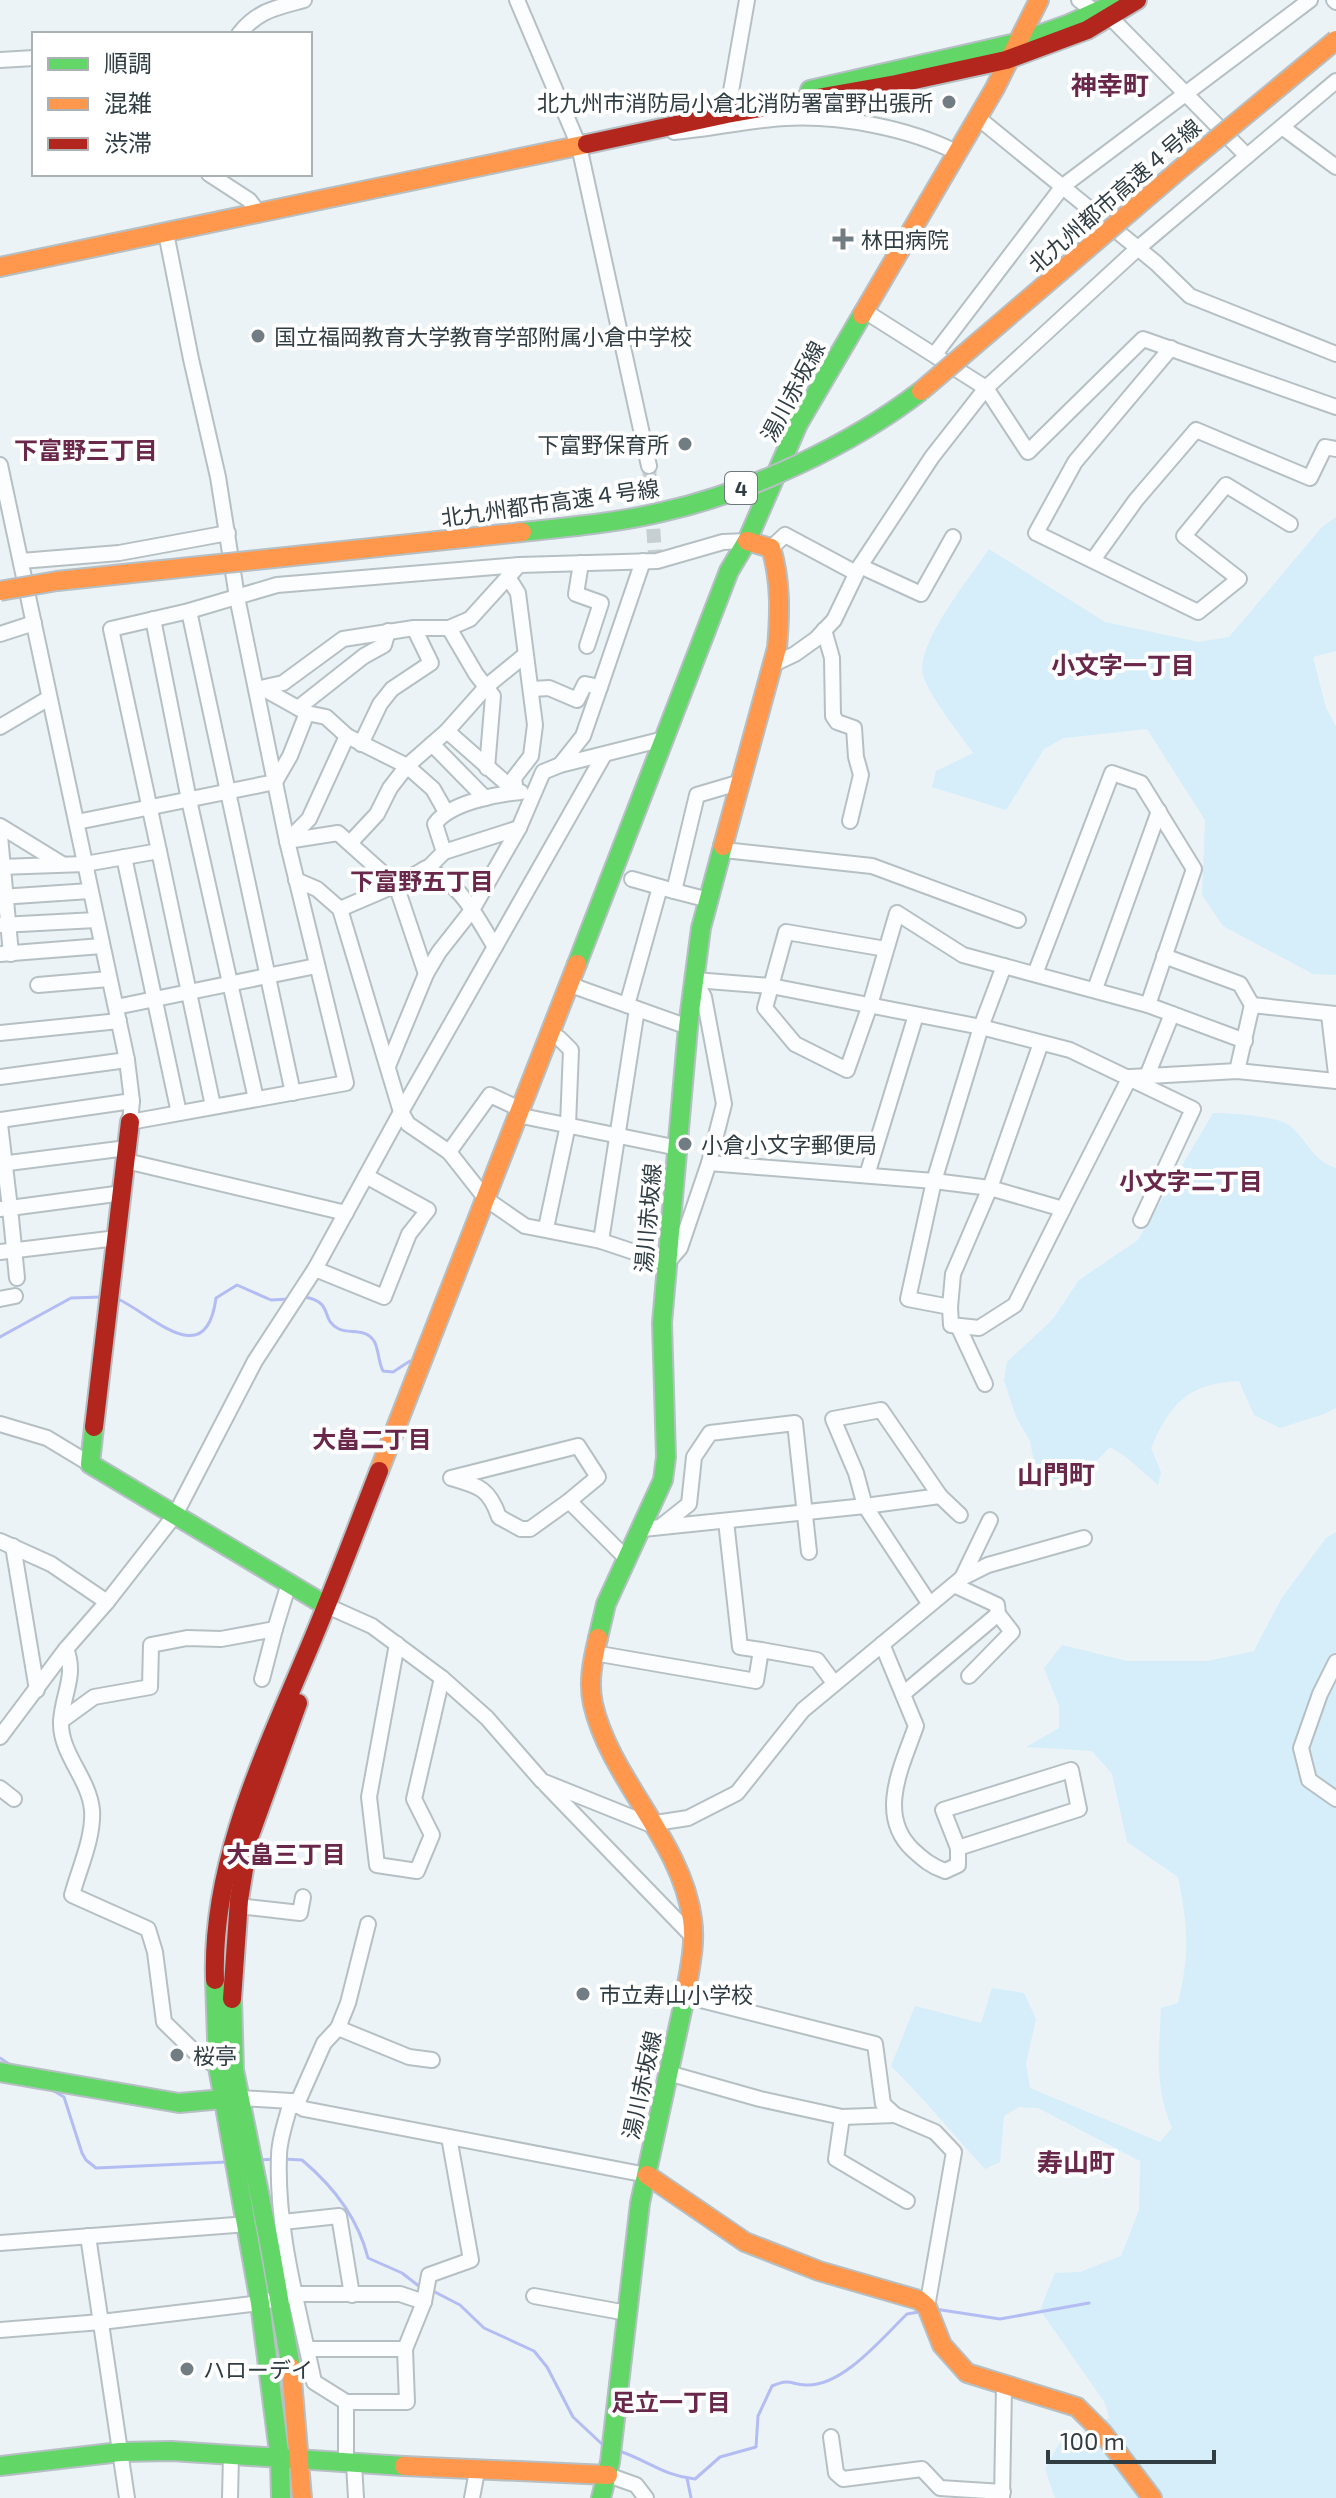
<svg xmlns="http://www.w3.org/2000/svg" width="1336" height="2498" viewBox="0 0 1336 2498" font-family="'Exo 2','Noto Sans JP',sans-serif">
<rect width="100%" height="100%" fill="#ebf3f6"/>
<g fill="#d5eefa">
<path d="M1336,517V651L1313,657L1326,708L1336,727V975L1313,974L1223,926L1202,895L1205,820L1147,729L1064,738L1044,749L1006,810L932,787L936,771L973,753C961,735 921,687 922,668C924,633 969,579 989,549L1105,622L1199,642L1229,637L1323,526Z"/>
<path d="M1213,1113C1229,1113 1276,1116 1289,1125C1307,1139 1311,1160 1336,1168V1408L1324,1414L1280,1428L1254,1415L1239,1381C1188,1383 1170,1404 1151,1448L1161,1472L1158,1485L1126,1457L1110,1447C1083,1475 1077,1481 1037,1479L1030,1441L1016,1417L1004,1380L1007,1362L1053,1319L1079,1280L1138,1240Z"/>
<path d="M1336,1532V2498H1055L1045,2469L1059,2444L1109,2418L1105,2403L1040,2310L1055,2273L1080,2272L1121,2256L1139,2210L1140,2161L1038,2108L1019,2107L1004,2116L1000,2162L985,2169C953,2134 924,2099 891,2066L915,2006L981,2023L992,1988L1024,1993L1036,2019L1026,2063L1030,2088L1160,2142L1172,2128C1154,2085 1159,2054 1161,2008L1178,2003C1190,1953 1188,1927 1178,1877L1127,1842L1112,1774L1092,1751L1026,1747L1059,1728V1706L1044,1668L1062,1645L1127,1661H1208L1254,1651L1281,1599L1326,1538Z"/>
</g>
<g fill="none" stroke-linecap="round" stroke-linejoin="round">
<g stroke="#b4bdf3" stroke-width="3">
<path d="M305,1297C335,1303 319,1319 339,1329C350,1334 366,1328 374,1341C379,1349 378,1362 383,1371L393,1372L410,1361"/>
<path d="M116,1298C152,1314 206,1374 216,1298L237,1285L271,1300L289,1299"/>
<polyline points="0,1337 71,1298 101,1297"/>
<polyline points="0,2058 12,2066"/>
<polyline points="49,2088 64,2097 82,2153 86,2160 96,2168 227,2162"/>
<path d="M283,2159L302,2160C333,2186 358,2218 368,2258L402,2273L420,2287"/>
<polyline points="259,2160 275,2159"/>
<polyline points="431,2290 460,2305 484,2328 534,2351 547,2367 573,2417 604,2446"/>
<polyline points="935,2309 1000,2319 1089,2303"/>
<path d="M619,2451C647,2460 664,2476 695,2479L720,2457L756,2447L758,2416L772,2386C793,2377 791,2386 808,2385C844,2385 882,2338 907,2314L919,2312"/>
<polyline points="687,2478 691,2498"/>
</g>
<polyline stroke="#c6cfd2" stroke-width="14" stroke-dasharray="14 7" stroke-linecap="butt" points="649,466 655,554"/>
<defs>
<g id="street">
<polyline points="517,0 579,146 649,466"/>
<polyline points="1079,0 1096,12"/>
<polyline points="1334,0 1336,2"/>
<polyline points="1112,19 1247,156"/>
<path d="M239,34C258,10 276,8 304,0"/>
<polyline points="0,60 34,58"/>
<polyline points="727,114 747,0"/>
<polyline points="977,117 1156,263 1190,296 1336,354"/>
<polyline points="1282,127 1336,167"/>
<path d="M674,132C711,129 748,120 786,118C839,115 908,128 956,152"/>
<polyline points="209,174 249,200 258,212"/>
<polyline points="863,310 986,388 1028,452 1143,339 1336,407"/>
<polyline points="1171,348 1075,462 1036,533 1198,612 1239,579 1184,536 1226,485 1290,524"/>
<polyline points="935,354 1063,186 1310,0"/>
<polyline points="0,465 127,1060 132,1101 130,1122 346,1083 287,841 237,597 218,477 191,359 166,233"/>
<polyline points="771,548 785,535 856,573"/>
<polyline points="1093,560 1136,500 1196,430 1310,478 1325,447 1336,449"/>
<polyline points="21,561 119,553 228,533"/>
<polyline points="581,563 576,594 601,603 587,646"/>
<polyline points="860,566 921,594 953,537"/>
<polyline points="508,577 518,593 535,725 531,756 514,778 516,792"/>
<polyline points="189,611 293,1093"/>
<polyline points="153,619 189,800 256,1099"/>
<polyline points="449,628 476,674 493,696 487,768"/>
<polyline points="824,630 832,658 833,716 837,722 854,728 856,757 861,775 850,821"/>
<polyline points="0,634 34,623"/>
<polyline points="772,665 795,654 816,639 834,620 860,566 932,457 986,388 1137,249 1336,81"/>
<polyline points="262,688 307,713 326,717 347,736 407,766 433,789 446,812"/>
<polyline points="256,689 283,683 343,639 414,628 449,628 470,619 519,565 657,561 723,542 747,541"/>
<polyline points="532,689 549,688 577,700 585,684 600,687 643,561"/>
<polyline points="298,708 364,656 384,645 388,631"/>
<polyline points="0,727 49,698"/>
<polyline points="447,731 516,792"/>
<polyline points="361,744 380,704 392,689 431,663 414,628"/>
<polyline points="432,744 485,798"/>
<polyline points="560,765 583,736 600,687"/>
<polyline points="77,822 275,782 290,756 307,713"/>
<polyline points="0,826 62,864"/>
<polyline points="0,836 11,954"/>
<polyline points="287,841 338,833 396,885 426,974"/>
<polyline points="287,841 309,819 347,736"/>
<polyline points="350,843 377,814 390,788 407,766 447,731 487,686 525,655"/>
<polyline points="724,850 872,866 1018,920"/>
<polyline points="159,851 213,1106"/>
<path d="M444,852L435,824C449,803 497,794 521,792"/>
<polyline points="124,857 179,1113"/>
<polyline points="0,867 85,864 159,851 111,629 189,611 277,585 519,565"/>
<path d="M424,869C459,879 477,918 495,947"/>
<polyline points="632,879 674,891 697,795 741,782"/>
<polyline points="296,880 317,889 340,909 401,1112 408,1124 449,1152 486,1199 525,1226 601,1241 667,1263 680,1248 709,1163 934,1181 990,1188 1063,1209 1130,1077"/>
<polyline points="674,891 709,900"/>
<polyline points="0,897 90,891"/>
<polyline points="340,909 396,885 430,866 444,852 519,828"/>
<polyline points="1,925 96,920"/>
<polyline points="886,949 786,932 765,1008 795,1044 847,1070 870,1005 897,913 963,955 1148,1005 1245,1041"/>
<polyline points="0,954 102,946"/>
<polyline points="1164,956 1240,984 1252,1005"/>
<polyline points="1004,966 981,1027 934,1181 908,1299 950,1307 953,1274 990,1188 1041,1043"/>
<polyline points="1035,974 1112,773 1141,783 1194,869 1148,1005"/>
<polyline points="695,980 771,986 981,1027 1070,1050 1193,1109 1141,1220"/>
<polyline points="695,980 704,997 724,1104 709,1163"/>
<polyline points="569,982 579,988 688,1027"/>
<polyline points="38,985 109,979"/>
<polyline points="1095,989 1159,811"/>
<polyline points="627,1005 660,887"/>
<polyline points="116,1007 316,966"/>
<polyline points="1329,1015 1336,1074"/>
<polyline points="0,1033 119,1021"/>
<polyline points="388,1066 426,974 439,952 472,910 519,828 543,772 560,765 664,739"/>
<polyline points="1237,1071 1252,1005 1336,1014"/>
<polyline points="1147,1076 1172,1014"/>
<polyline points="0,1077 127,1060"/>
<polyline points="1131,1077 1237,1071 1336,1081"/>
<polyline points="517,1115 678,1148"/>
<polyline points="0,1120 132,1101"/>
<polyline points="0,1124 10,1208 0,1209"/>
<polyline points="449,1152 490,1095 520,1109"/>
<polyline points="126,1161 346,1213"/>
<polyline points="0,1164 127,1148"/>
<polyline points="867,1175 916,1015"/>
<polyline points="546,1228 568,1125 571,1050 559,1038"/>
<polyline points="601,1241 637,1009"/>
<polyline points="0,1252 117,1238"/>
<polyline points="315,1269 384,1297 409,1234 428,1210 366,1176"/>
<polyline points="17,1278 10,1208 123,1193"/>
<polyline points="0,1299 15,1296"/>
<polyline points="950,1307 951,1325 979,1328 1015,1305 1063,1209"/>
<polyline points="958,1326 985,1384"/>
<polygon points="881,1410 940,1496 865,1506 856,1473 833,1419"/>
<polyline points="0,1424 47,1438 90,1464"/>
<polyline points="940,1496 960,1515"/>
<path d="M569,1501L530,1529H521L499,1517C489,1488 479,1486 451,1478L578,1446L598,1477L569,1501L626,1558"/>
<polyline points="726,1521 740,1647 761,1650"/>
<polyline points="660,1527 689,1504 694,1457 710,1433 795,1423 809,1552"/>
<polyline points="643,1529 865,1506 929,1603"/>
<polyline points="0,1541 51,1564 107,1602"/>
<polyline points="13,1546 37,1690"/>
<polyline points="962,1578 990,1520"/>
<polyline points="954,1585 997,1605 998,1614 1012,1632 969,1676"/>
<polyline points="325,1605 372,1626 442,1678 487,1718 542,1781 649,1824 688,1818 737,1793 803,1710 962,1578 988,1565 1084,1538"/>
<polyline points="275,1629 289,1583"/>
<polyline points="397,1644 369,1797 377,1865 417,1871 432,1835 414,1799 442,1678"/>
<path d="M882,1644L916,1726C902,1766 876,1815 913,1850C924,1860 931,1866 945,1871L958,1865V1848"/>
<path d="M66,1649C77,1676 62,1695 61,1722C60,1754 89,1778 92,1810C94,1837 79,1869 72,1895L148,1929L155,1952L164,2022L198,2055L218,2067"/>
<polyline points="594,1653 756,1681 761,1650 817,1660 834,1683"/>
<polyline points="1336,1662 1320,1694 1301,1748 1309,1780 1336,1799"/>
<polyline points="903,1694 998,1614"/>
<polyline points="61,1721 94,1697 150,1687 151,1645 187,1638 221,1639 275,1629 262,1679"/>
<polyline points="0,1737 66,1649 107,1602 175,1515 255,1361 315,1269 401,1112 604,755"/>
<polygon points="1071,1770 1079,1809 958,1848 943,1810"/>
<polyline points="546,1785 693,1937"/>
<polyline points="0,1788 14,1799"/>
<polyline points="238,1906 300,1913 303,1897"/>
<polyline points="685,1996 875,2044 883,2104 895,2115 935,2132 954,2152 927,2307"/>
<polyline points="338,2028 409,2057 432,2060"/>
<polyline points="668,2073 760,2099 842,2117 895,2115"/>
<polyline points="241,2098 291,2101 304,2109 647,2175"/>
<path d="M291,2101C287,2119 279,2138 279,2156C276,2232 299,2309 314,2382L346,2402"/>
<polyline points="296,2106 324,2043 338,2028 348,2003 368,1924"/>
<polyline points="842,2117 836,2159 907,2201"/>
<polyline points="283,2222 339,2216 352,2295"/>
<polyline points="88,2236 127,2498"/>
<polyline points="0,2243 248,2224"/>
<polyline points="534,2296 627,2313"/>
<polyline points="0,2330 101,2322 260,2303 296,2294 400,2294 424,2302"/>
<polyline points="308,2349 405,2349"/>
<polyline points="831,2437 836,2473 843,2479 922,2469 940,2488 1003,2492"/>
<polyline points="346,2464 346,2402 407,2402 405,2349 424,2302 429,2275 471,2260 449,2137"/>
<polyline points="354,2464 356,2498"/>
<polyline points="608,2475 636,2485 646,2498"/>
<polyline points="230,2498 231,2455"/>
<polyline points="472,2498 477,2471"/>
<polyline points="1002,2498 1004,2386"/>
</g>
<g id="fast">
<polyline points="810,90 1016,43 1069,24 1122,0"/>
<polyline points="577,964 729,571 747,541 798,424 862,315"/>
<polyline points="94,1427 90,1464 325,1605"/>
<polyline points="598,1638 606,1604 663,1480 666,1457 662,1323 688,1027 701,928 723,846"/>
<polyline points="215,1980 218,2067 260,2303 280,2460 281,2498"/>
<polyline points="232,1999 234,2070 270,2247 291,2368"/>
<polyline points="0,2072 179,2103 234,2098"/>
<polyline points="0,2466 120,2452 171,2451 404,2466"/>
<polyline points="601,2498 610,2462 640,2203 685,1997"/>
</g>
<g id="slow">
<polyline points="0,267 587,144"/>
<polyline points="862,315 995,88 1039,0"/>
<path d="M723,846L777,648C780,614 781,581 771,548L747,541"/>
<polyline points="379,1471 577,964"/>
<path d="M598,1638C593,1659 588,1682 593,1704C610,1779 682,1841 692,1919C696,1945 689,1971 685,1997"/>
<polyline points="647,2175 745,2242 819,2271 919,2300 927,2307 942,2345 967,2373 1077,2407 1102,2432 1152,2498"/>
<polyline points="291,2368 302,2498"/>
<polyline points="404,2466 608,2475"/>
</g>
<g id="jam">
<polyline points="587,144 727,114 896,84 1006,60 1087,30 1137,0"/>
<polyline points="94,1427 130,1122"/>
<path d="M215,1980C211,1863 265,1753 309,1648C334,1589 356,1530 379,1471"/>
<polyline points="232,1999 239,1900 249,1838 298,1703"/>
</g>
</defs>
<use href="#street" stroke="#b6c0c4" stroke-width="18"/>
<use href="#fast" stroke="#b6c0c4" stroke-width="22"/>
<use href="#slow" stroke="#b6c0c4" stroke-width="22"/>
<use href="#jam" stroke="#b6c0c4" stroke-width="22"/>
<use href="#street" stroke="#fcfdfe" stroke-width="14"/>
<use href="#fast" stroke="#63d668" stroke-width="18"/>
<use href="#slow" stroke="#ff974d" stroke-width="18"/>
<use href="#jam" stroke="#b3261e" stroke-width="18"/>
<defs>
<path id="fast-bridge" d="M522,532C568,527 616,523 662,512C749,493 851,445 921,391"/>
<g id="slow-bridge">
<polyline points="921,391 1179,170 1336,40"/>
<polyline points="0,591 57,581 522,532"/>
</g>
</defs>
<use href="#fast-bridge" stroke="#b6c0c4" stroke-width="22" stroke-linecap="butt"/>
<use href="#slow-bridge" stroke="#b6c0c4" stroke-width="22" stroke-linecap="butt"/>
<use href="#fast-bridge" stroke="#63d668" stroke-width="18"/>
<use href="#slow-bridge" stroke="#ff974d" stroke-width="18"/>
</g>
<g fill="#717d82" stroke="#fff" stroke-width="3">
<circle cx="949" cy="102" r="8"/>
<path d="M839 227h8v8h8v8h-8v8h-8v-8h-8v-8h8z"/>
<circle cx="258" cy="336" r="8"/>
<circle cx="685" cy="444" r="8"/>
<circle cx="685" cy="1144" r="8"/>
<circle cx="583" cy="1994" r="8"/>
<circle cx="177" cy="2055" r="8"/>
<circle cx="187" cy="2369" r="8"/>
</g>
<g text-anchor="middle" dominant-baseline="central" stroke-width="8" stroke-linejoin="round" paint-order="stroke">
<rect fill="#fff" stroke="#6e777b" stroke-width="2" x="725" y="472" width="32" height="32" rx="6"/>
<g font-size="20" font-weight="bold" fill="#303d43">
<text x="741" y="488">4</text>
</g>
<g font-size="22" fill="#303d43" stroke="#fff" text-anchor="start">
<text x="933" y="102" text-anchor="end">北九州市消防局小倉北消防署富野出張所</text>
<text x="861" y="239">林田病院</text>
<text x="274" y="336">国立福岡教育大学教育学部附属小倉中学校</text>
<text x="669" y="444" text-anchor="end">下富野保育所</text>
<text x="701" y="1144">小倉小文字郵便局</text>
<text x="599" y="1994">市立寿山小学校</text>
<text x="193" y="2055">桜亭</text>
<text x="203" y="2369">ハローデイ</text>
</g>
<g font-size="22" fill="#303d43" stroke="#fff">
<text transform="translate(1114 195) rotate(-41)">北九州都市高速４号線</text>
<text transform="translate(792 391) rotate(-62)">湯川赤坂線</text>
<text transform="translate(550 502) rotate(-8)">北九州都市高速４号線</text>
<text transform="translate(647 1218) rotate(-85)">湯川赤坂線</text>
<text transform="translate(641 2085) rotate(-78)">湯川赤坂線</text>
</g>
<g font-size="24" font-weight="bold" fill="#692849" stroke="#fff">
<text x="86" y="449">下富野三丁目</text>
<text x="1123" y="664">小文字一丁目</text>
<text x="422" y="880">下富野五丁目</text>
<text x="1191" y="1180">小文字二丁目</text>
<text x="372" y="1438">大畠二丁目</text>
<text x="286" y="1853">大畠三丁目</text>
<text x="671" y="2401">足立一丁目</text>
</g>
<g font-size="26" font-weight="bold" fill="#692849" stroke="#fff">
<text x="1110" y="84">神幸町</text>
<text x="1056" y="1473">山門町</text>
<text x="1076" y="2161">寿山町</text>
</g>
</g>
<rect x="32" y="32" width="280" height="144" fill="#ffffff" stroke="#acb1b4" stroke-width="2"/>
<rect x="48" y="58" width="40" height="12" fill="#63d668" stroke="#acb1b4" stroke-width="2"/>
<text x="104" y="72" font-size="24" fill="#303d43">順調</text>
<rect x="48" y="98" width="40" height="12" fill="#ff974d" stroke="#acb1b4" stroke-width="2"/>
<text x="104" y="112" font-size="24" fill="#303d43">混雑</text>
<rect x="48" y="138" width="40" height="12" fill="#b3261e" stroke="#acb1b4" stroke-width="2"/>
<text x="104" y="152" font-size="24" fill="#303d43">渋滞</text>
<path d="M1048 2450v12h166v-12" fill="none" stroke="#303d43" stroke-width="4"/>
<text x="1060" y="2450" font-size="24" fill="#303d43" stroke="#ffffff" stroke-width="6" paint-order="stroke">100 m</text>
</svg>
